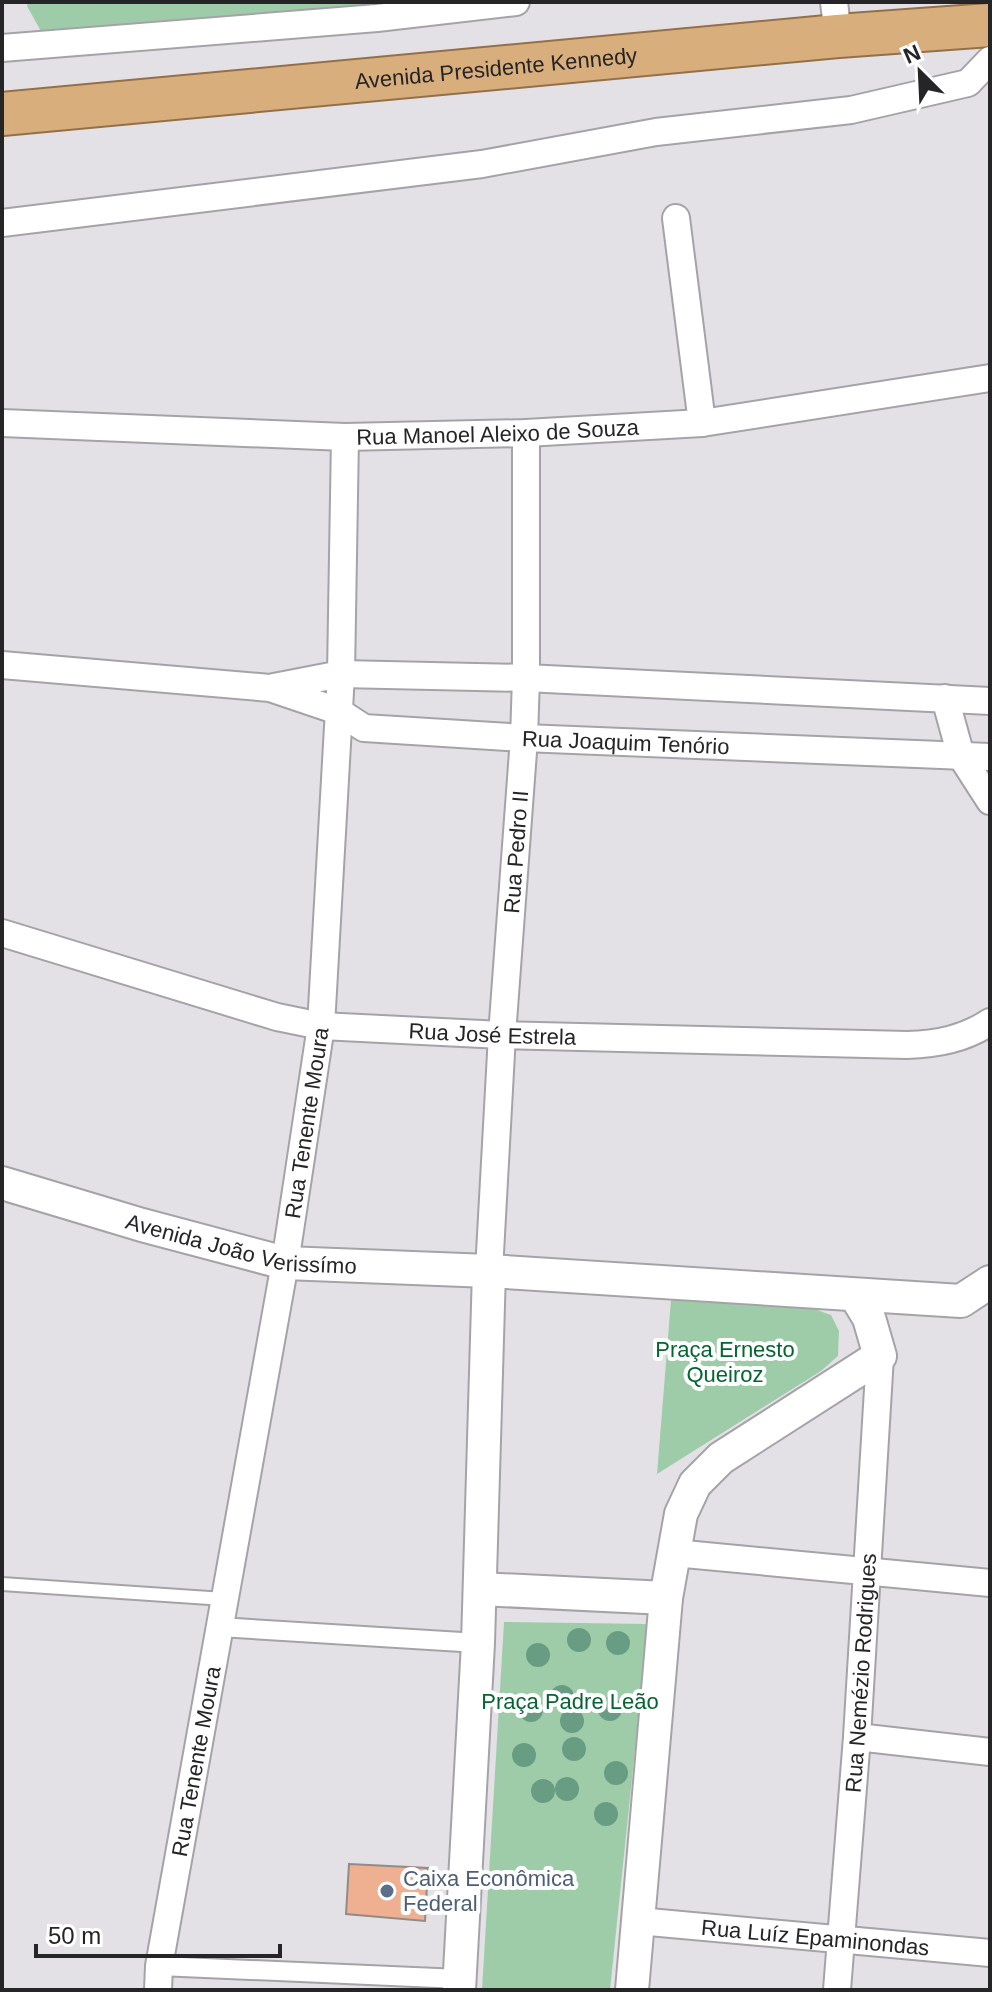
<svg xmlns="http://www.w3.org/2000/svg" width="992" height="1992" viewBox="0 0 992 1992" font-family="Helvetica,sans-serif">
<rect width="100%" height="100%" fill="#e4e1e6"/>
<g fill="#9ecca9">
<polygon points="28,2 414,2 43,35 27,6"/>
<polygon points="671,1300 809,1307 831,1315 839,1331 838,1356 821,1371 657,1474"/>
<polygon points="504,1622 648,1624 610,1990 482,1990"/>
</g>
<polygon fill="#eeb090" stroke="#908c89" stroke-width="2" points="349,1864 428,1868 425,1921 346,1914"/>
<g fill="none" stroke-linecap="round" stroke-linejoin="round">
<defs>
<polyline id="service" points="2,1584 224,1599"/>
<g id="pedestrian">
<polyline points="219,1627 478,1643"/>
<polyline points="159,1966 460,1979"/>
</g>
<g id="minor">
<polyline points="834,2 838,36"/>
<polyline points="2,48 377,18 516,2"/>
<polyline points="676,218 702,423"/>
<polyline points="2,223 482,164 656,132 851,110 968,83 990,60"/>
<path id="s1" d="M2,423L345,437L526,433L702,423L990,378"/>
<path id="s2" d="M2,665L270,688L338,711L364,728L524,738L990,757"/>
<polyline points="274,687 341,674 526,678 990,701"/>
<polyline points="945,698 961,756 990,801"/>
<path id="s3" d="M2,933L277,1017L321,1026L502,1035L907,1045C938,1044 964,1039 990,1022"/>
<path id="s4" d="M489,1271L502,1035L524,738L526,678V433"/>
<polyline points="674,1553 990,1583"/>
<polyline points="857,1737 990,1752"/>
<path id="s5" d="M638,1921L990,1953"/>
<path id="s6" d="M158,1990L159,1966L285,1263L321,1026L341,674L345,437"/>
<path id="s7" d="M837,1990L857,1737L880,1356"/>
</g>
<g id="tertiary">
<path id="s8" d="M2,1183L142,1225L285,1263L489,1271L961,1301L990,1282"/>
<polyline points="480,1589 666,1598"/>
<polyline points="459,1990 478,1643 489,1271"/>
<polyline points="632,1990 666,1598 681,1514 695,1484 721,1458 880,1356 869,1318 855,1295"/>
</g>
<g id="trunk">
<path id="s9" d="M2,114L838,36L990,25"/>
</g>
</defs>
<use href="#service" stroke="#a5a3a7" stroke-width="16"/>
<use href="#pedestrian" stroke="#a5a3a7" stroke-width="22"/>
<use href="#minor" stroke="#a5a3a7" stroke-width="30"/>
<use href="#tertiary" stroke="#a5a3a7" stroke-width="36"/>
<use href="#trunk" stroke="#947049" stroke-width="46"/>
<use href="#service" stroke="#fff" stroke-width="12"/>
<use href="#pedestrian" stroke="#fff" stroke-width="18"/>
<use href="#minor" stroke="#fff" stroke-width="26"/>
<use href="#tertiary" stroke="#fff" stroke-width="32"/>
<use href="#trunk" stroke="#d8ae7c" stroke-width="42"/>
</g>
<g fill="#699d83">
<circle cx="579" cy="1640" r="12"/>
<circle cx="618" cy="1643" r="12"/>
<circle cx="538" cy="1655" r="12"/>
<circle cx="562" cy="1697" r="12"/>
<circle cx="610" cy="1709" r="12"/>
<circle cx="531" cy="1710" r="12"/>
<circle cx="572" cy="1721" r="12"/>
<circle cx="574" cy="1749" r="12"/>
<circle cx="524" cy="1755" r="12"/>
<circle cx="616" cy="1773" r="12"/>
<circle cx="567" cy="1789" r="12"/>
<circle cx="543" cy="1791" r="12"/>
<circle cx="606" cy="1814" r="12"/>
</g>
<circle fill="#5c6f8a" stroke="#fff" stroke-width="3" cx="387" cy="1891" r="8"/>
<g text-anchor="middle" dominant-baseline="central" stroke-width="8" stroke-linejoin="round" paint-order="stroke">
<g font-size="22" fill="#252426" stroke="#fff">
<text stroke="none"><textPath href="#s9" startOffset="496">Avenida Presidente Kennedy</textPath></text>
<text stroke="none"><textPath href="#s1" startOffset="496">Rua Manoel Aleixo de Souza</textPath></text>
<text stroke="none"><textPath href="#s2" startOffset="634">Rua Joaquim Tenório</textPath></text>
<text stroke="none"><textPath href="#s4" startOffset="420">Rua Pedro II</textPath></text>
<text stroke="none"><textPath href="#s3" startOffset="504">Rua José Estrela</textPath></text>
<text stroke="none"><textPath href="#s6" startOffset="880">Rua Tenente Moura</textPath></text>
<text stroke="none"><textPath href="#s8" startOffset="248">Avenida João Verissímo</textPath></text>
<text stroke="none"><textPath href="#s7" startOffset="318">Rua Nemézio Rodrigues</textPath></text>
<text stroke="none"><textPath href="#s6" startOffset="232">Rua Tenente Moura</textPath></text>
<text stroke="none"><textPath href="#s5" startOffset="178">Rua Luíz Epaminondas</textPath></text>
</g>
<g font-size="22" fill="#046532" stroke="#fff">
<text x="725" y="1349">Praça Ernesto<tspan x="725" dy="25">Queiroz</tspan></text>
<text x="570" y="1701">Praça Padre Leão</text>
</g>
<g font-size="22" fill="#4e5e75" stroke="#fff" text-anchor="start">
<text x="403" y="1878">Caixa Econômica<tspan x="403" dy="25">Federal</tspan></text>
</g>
</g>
<rect width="992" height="1992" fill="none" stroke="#252426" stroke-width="8"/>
<g transform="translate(920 72) rotate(336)" stroke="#ffffff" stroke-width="6" paint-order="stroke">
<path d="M0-6L14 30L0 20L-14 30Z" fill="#252426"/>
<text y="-12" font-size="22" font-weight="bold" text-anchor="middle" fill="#252426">N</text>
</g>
<path d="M36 1944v12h244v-12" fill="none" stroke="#252426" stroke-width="4"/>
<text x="48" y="1944" font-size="24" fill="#252426" stroke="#ffffff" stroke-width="6" paint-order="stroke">50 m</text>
</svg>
